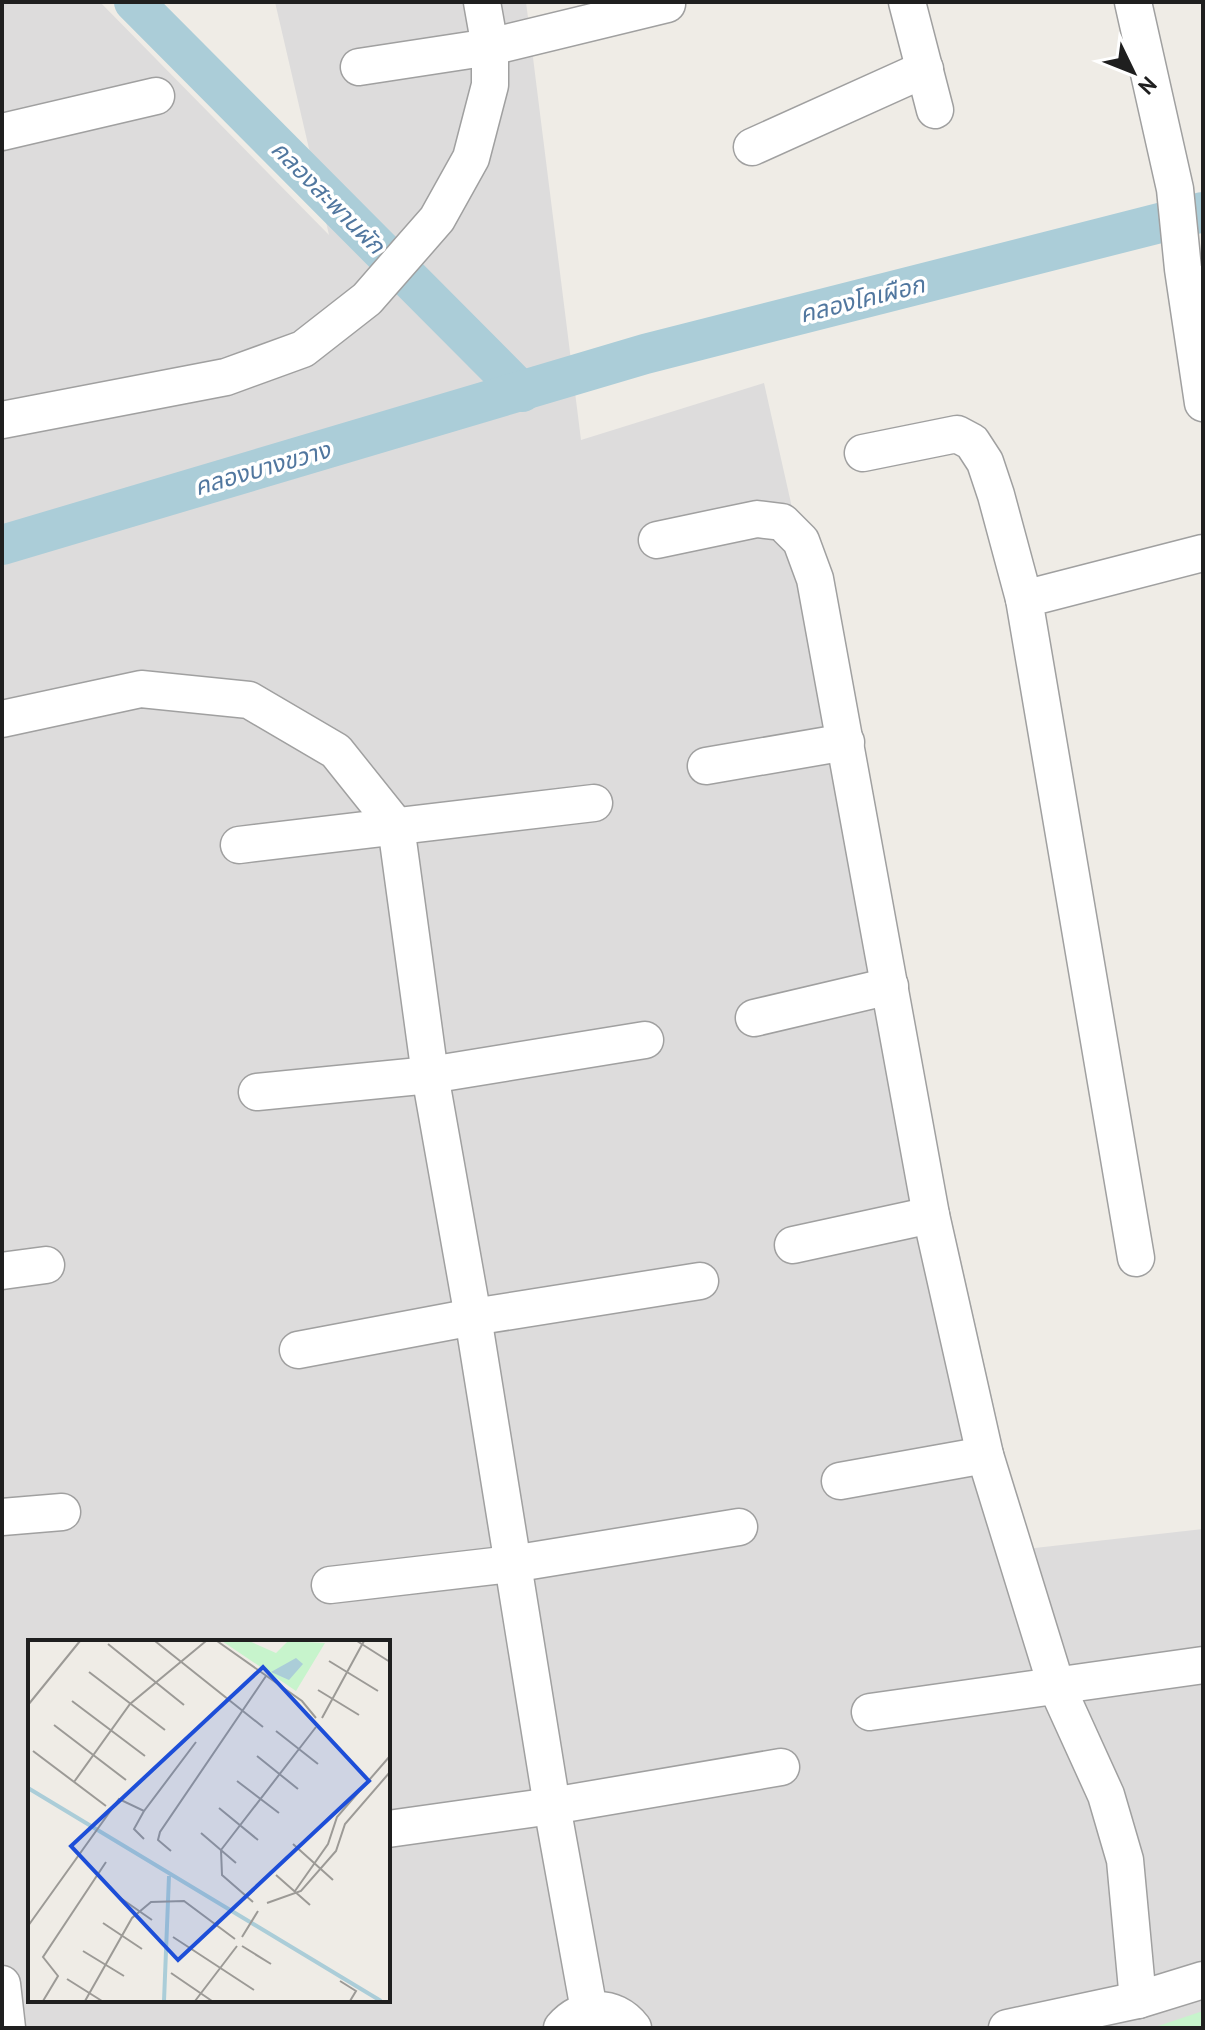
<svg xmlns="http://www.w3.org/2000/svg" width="1205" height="2030" viewBox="0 0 1205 2030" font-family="'PT Sans','Noto Sans Thai',sans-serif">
<rect width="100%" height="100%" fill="#efece6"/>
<path fill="#dddcdc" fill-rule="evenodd" d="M2,2H100L329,235L275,2H526L581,440L764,383L1026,1549L1203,1529V2028H2ZM30,1642H388V2000H30Z"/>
<polygon fill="#c7f4cc" points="1203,2011 1203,2028 1152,2028"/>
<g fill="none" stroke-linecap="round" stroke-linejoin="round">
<g stroke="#abcdd8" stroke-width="40">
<polyline points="134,2 522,392"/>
<polyline points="2,545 645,354 1203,212"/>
</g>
<defs>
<g id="street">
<polyline points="907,2 935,110"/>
<polyline points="1133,2 1175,189 1183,269 1203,403"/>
<polyline points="359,67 490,47 667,4"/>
<polyline points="2,132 156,96"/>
<polyline points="752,147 925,69"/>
<polyline points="2,420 226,377 303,349 367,299 437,219 471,158 490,85 490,47 482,2"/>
<polyline points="863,453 957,434 972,442 985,462 996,495 1024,599"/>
<polyline points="657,540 757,519 782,522 801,541 815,579 931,1215 985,1455 1056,1685 1106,1795 1125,1860 1138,2000"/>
<polyline points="2,719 141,689 249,700 336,751 396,826 430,1075 473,1317 552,1806 589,2010"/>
<polyline points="706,766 846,742"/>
<polyline points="239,845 594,803"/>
<polyline points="754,1018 890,986"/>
<polyline points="257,1092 430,1075 645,1040"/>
<polyline points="793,1245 931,1215"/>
<polyline points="1136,1258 1024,599 1203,553"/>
<polyline points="2,1271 46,1265"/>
<polyline points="298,1350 473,1317 700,1281"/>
<polyline points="840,1481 985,1455"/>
<polyline points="2,1517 62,1512"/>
<polyline points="330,1585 512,1564 739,1527"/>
<polyline points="870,1712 1203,1665"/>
<polyline points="388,1829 552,1806 781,1767"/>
<polyline points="2,1984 7,2028"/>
<path d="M562,2028C581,2005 614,2003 633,2028"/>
<polyline points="1007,2028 1138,2000 1203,1980"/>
</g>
</defs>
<use href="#street" stroke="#a0a0a0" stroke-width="39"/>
<use href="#street" stroke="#fff" stroke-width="36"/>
</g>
<g text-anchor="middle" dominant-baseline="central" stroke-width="7" stroke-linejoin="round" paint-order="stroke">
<g font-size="24" font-style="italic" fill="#51779f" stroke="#fff">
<text transform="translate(328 197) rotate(45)">คลองสะพานผัก</text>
<text transform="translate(862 299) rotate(-14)">คลองโคเผือก</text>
<text transform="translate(262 468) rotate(-16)">คลองบางขวาง</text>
</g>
</g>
<g transform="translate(28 1640)">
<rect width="362" height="362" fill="#efece6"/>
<path d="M194,1H221L248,13L260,1L297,3L268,51Z" fill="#c7f4cc"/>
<path d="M268,18L275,24L261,40L243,32Z" fill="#abcdd8"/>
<path fill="none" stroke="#abcdd8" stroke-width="4" d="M0,148L353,361M136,361L141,236"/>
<path fill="none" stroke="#9c9a96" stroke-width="2" d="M127,1L235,87M189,1L274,61L288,78M329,1L362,22M80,4L156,65M301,21L350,51M61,32L137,90M290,50L331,75M44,61L117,116M0,65L52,1M294,78L336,1M26,85L98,140M248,91L290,124M5,111L78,166M229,116L270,149M209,141L251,173M46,142L102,64L178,1M191,168L230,200M116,171L106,189L116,199M173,193L208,223M265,204L305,240M143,211L130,200L132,192L238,36M248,235L282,265M267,251L300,204L309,177L362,116M91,257L124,280M225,262L194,235L193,210L288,87M239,263L273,251L308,211L317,184L362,132M75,283L114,309M0,286L91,159L116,171L168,102M145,297L226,350M214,297L230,271M214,306L243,324M55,311L96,336M143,333L184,361M39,339L74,361M312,341L328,351L322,361M15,361L30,336L15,317L78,222M57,361L104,278L123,262L156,261L207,299M167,361L209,306"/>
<path fill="#1d4ed8" fill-opacity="0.15" stroke="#1d4ed8" stroke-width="4" d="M235,27L341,141L150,320L43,206Z"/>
<rect width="362" height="362" fill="none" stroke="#1f1f1f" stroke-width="4"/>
</g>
<rect width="1205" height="2030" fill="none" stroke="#1f1f1f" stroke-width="8"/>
<g transform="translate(1133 72) rotate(133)" stroke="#ffffff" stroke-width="6" paint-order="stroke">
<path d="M0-6L14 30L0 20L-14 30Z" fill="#1f1f1f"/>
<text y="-12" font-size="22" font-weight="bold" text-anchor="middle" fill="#1f1f1f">N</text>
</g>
</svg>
